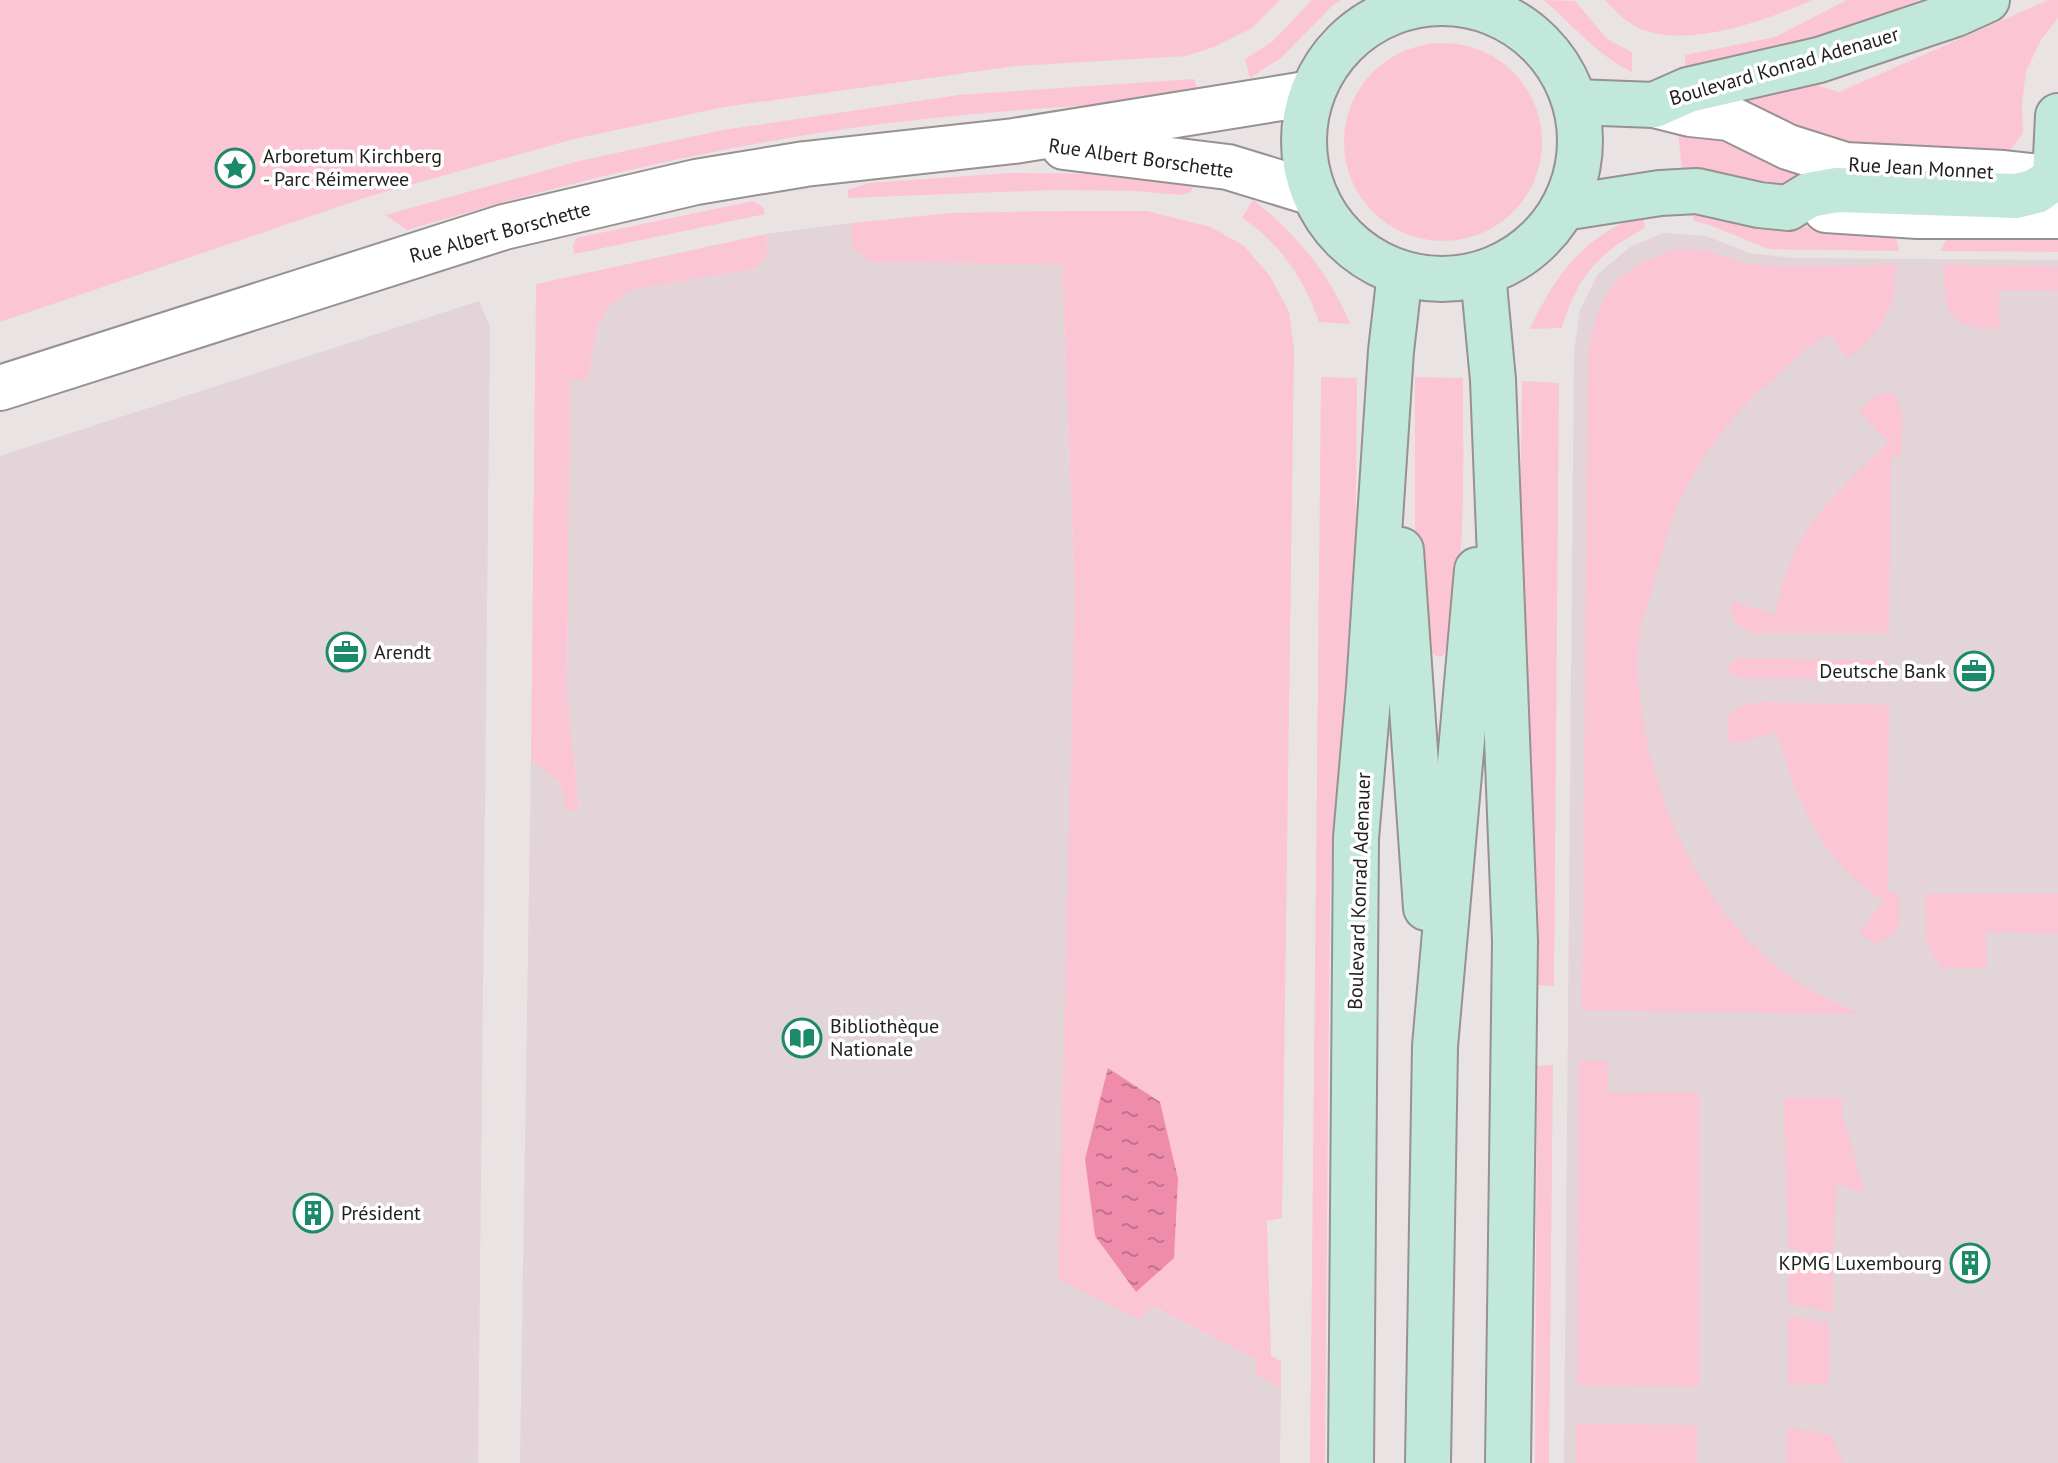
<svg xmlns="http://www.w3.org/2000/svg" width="2058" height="1463" viewBox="0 0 2058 1463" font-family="'PT Sans',sans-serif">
<defs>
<pattern id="water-ripples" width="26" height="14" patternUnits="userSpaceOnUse" patternTransform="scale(2)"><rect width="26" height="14" fill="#ef8cac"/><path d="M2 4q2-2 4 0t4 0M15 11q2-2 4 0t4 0" fill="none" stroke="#c1728c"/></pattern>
</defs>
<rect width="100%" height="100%" fill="#e9e3e4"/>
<g fill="#e2d4d8">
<polygon points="851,223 852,247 870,262 1062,265 1075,594 1151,1306 1256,1359 1256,1375 1281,1388 1280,1463 520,1463 531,759 561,784 567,811 579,809 567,692 570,377 588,380 597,326 610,306 631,290 756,269 768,254 766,234"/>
<polygon points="1663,233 1706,236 1749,253 1792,258 2058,260 2058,1463 1564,1463 1574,352 1580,310 1598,274 1630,247"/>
<polygon points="479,301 490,327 478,1463 0,1463 0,456"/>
</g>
<g fill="#fcc5d4">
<polygon points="0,0 1280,0 1252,28 1214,47 1186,56 1015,66 724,107 574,139 367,197 0,322"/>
<polygon points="1312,0 1341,0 1333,5 1282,57 1250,78 1245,59 1272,42"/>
<path d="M1543,0L1575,1L1607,39L1632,52V72C1596,55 1573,24 1543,0Z"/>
<path d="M1605,0H1812C1767,20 1698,45 1649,32C1631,27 1618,14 1605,0Z"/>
<polygon points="1847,0 1919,0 1822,42 1686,75 1685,55 1775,37"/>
<polygon points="2048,0 2058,0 2058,18 2041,40 2026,71 2022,103 2023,133 2013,147 2002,155 1854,151 1710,102 1802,81 1839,92"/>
<circle cx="1443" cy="142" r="99"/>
<path d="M1194,79L1200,96C1077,107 954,112 832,131C687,153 547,188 407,230L385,215L579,161L723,130L959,95Z"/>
<polygon points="1700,130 1812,171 1788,187 1683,178 1678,132"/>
<polygon points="1010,173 1116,174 1196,179 1191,192 1180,195 1137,191 1053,190 848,198 848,190 869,183"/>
<path d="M1253,200C1296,233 1330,274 1350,324L1319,322C1304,279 1281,244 1242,218Z"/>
<polygon points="753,201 763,207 765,214 574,254 573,246 576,238"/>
<polygon points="1691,207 1775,227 1877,227 1893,235 1897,241 1899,251 1768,249 1710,225 1694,221"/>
<polygon points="1062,211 1147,211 1211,227 1244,246 1270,276 1289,312 1294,349 1282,1218 1267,1221 1271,1356 1281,1361 1281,1388 1256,1375 1256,1359 1152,1306 1141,1320 1058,1279 1075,594 1062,265 870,262 852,247 851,223 951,213"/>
<path d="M1643,214L1645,228C1599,252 1576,278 1562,328L1530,329C1556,273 1584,236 1643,214Z"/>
<polygon points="2058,230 2058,252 1940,251 1950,232"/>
<polygon points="766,234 768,254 756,269 631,290 610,306 597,326 588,381 570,378 567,692 579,810 566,811 561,784 531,759 536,284"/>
<path d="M1675,249L1707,251L1748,264L1786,267L1896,265C1895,314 1883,327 1848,359L1830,334C1805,346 1785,369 1764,387C1727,421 1696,463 1676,509C1667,531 1662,556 1655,579C1650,598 1641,619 1639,638C1635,672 1641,707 1647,741C1672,858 1744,974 1863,1014L1582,1010L1588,356C1600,289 1611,273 1675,249Z"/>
<path d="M1944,265L2058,267V291L1999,290V329C1947,329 1944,312 1944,265Z"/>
<polygon points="1321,377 1357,378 1354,705 1332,856 1330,893 1325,1463 1310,1463"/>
<path d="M1415,377L1463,378C1463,468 1467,561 1447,650L1442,656H1436L1427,647L1415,573Z"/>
<polygon points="1522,381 1559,383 1554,986 1538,985 1538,908 1533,814 1518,685"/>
<path d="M1879,393H1892C1908,409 1901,435 1900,457L1891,456L1889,633H1755C1737,627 1729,621 1732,602L1775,614C1780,593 1785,572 1794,553C1815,510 1854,475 1888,442L1859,411Z"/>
<polygon points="1738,658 1889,661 1889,680 1739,678 1729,671 1728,666"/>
<path d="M1762,702L1889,705L1888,891L1899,893C1899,920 1905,934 1875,944L1859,933L1883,901C1873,893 1863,886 1853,877C1813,841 1791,784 1777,733L1730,744C1722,713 1732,705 1762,702Z"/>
<path d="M1925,894H2058V933L1986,932V968H1943C1922,949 1926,921 1925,894Z"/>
<polygon points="1608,1060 1608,1093 1699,1092 1699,1387 1577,1385 1579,1061"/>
<polygon points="1553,1065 1549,1463 1535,1463 1537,1066"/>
<polygon points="1783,1098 1842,1098 1842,1113 1865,1192 1837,1185 1832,1258 1789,1249"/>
<polygon points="1789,1262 1833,1271 1833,1312 1788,1303"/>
<polygon points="1788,1316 1829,1323 1829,1384 1788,1385"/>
<polygon points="1576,1424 1697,1425 1697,1463 1576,1463"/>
<polygon points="1787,1427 1831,1435 1843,1463 1787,1463"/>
</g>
<polygon fill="url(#water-ripples)" points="1108,1068 1160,1102 1178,1179 1174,1258 1136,1292 1095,1236 1085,1159"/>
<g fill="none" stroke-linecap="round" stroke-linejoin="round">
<defs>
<g id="minor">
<polyline points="1654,105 1690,114 1729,118 1788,147 1845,165 2004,173 2058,179"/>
<polyline points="1064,147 1228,167 1313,193"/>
<polyline points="1826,210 1918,216 2058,216"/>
<polyline points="0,388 504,227 696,182 805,164 1014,141 1312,93"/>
</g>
<g id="secondary">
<circle cx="1442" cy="141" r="138"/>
<polyline points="1575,102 1654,105 1688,90 1819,60 1956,14 1987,0"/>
<polyline points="1563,208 1660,193 1697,191 1759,205 1788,208 1809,195 1837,190 2016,196 2036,191 2055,178 2058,116"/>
<polyline points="1483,274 1493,380 1515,941 1508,1463"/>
<polyline points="1401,550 1426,908"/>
<polyline points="1351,1463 1356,838 1369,687 1391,351 1400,273"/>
<polyline points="1428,1463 1435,1046 1477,570"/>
</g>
</defs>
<use href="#minor" stroke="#979193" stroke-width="48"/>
<use href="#secondary" stroke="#979193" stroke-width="48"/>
<use href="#minor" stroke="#fff" stroke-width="44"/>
<use href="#secondary" stroke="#c2e8dc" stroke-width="44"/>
</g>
<defs>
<symbol id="sight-ring" viewBox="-11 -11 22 22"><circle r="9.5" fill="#fff" stroke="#1a8a69" stroke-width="1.5"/><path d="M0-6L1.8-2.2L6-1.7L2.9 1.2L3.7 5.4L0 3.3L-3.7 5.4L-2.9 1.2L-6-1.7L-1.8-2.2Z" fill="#1a8a69"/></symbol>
<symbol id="office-ring" viewBox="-11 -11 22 22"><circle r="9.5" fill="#fff" stroke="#1a8a69" stroke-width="1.5"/><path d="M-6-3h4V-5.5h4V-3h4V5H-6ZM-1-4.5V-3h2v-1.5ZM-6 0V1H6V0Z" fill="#1a8a69"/></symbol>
<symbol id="library-ring" viewBox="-11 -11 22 22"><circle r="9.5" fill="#fff" stroke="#1a8a69" stroke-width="1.5"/><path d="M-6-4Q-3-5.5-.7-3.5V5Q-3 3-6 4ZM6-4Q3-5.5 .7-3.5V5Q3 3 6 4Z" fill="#1a8a69"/></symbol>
<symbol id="building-ring" viewBox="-11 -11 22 22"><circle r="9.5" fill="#fff" stroke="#1a8a69" stroke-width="1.5"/><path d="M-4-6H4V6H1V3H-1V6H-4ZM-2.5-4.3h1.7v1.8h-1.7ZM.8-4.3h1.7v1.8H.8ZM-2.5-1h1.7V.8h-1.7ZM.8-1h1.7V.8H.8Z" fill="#1a8a69"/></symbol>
</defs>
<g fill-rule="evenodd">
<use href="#sight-ring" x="213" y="146" width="44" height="44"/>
<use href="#office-ring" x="324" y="630" width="44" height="44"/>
<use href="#office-ring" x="1952" y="649" width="44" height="44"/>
<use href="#library-ring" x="780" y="1016" width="44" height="44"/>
<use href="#building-ring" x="291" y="1191" width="44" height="44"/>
<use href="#building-ring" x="1948" y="1241" width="44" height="44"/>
</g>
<g text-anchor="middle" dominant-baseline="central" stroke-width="7" stroke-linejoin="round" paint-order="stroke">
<g font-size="20" fill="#222021" stroke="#fff">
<text transform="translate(1784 66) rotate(-16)">Boulevard Konrad Adenauer</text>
<text transform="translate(1141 158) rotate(8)">Rue Albert Borschette</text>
<text transform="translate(1921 168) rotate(3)">Rue Jean Monnet</text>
<text transform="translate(500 232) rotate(-15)">Rue Albert Borschette</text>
<text transform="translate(1359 891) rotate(-88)">Boulevard Konrad Adenauer</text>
</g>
<g font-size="20" fill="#222021" stroke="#fff" text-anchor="start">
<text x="263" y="156">Arboretum Kirchberg<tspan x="263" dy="23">- Parc Réimerwee</tspan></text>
<text x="374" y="652">Arendt</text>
<text x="1946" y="671" text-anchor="end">Deutsche Bank</text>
<text x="830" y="1026">Bibliothèque<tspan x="830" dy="23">Nationale</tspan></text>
<text x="341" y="1213">Président</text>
<text x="1942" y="1263" text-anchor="end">KPMG Luxembourg</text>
</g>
</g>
</svg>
